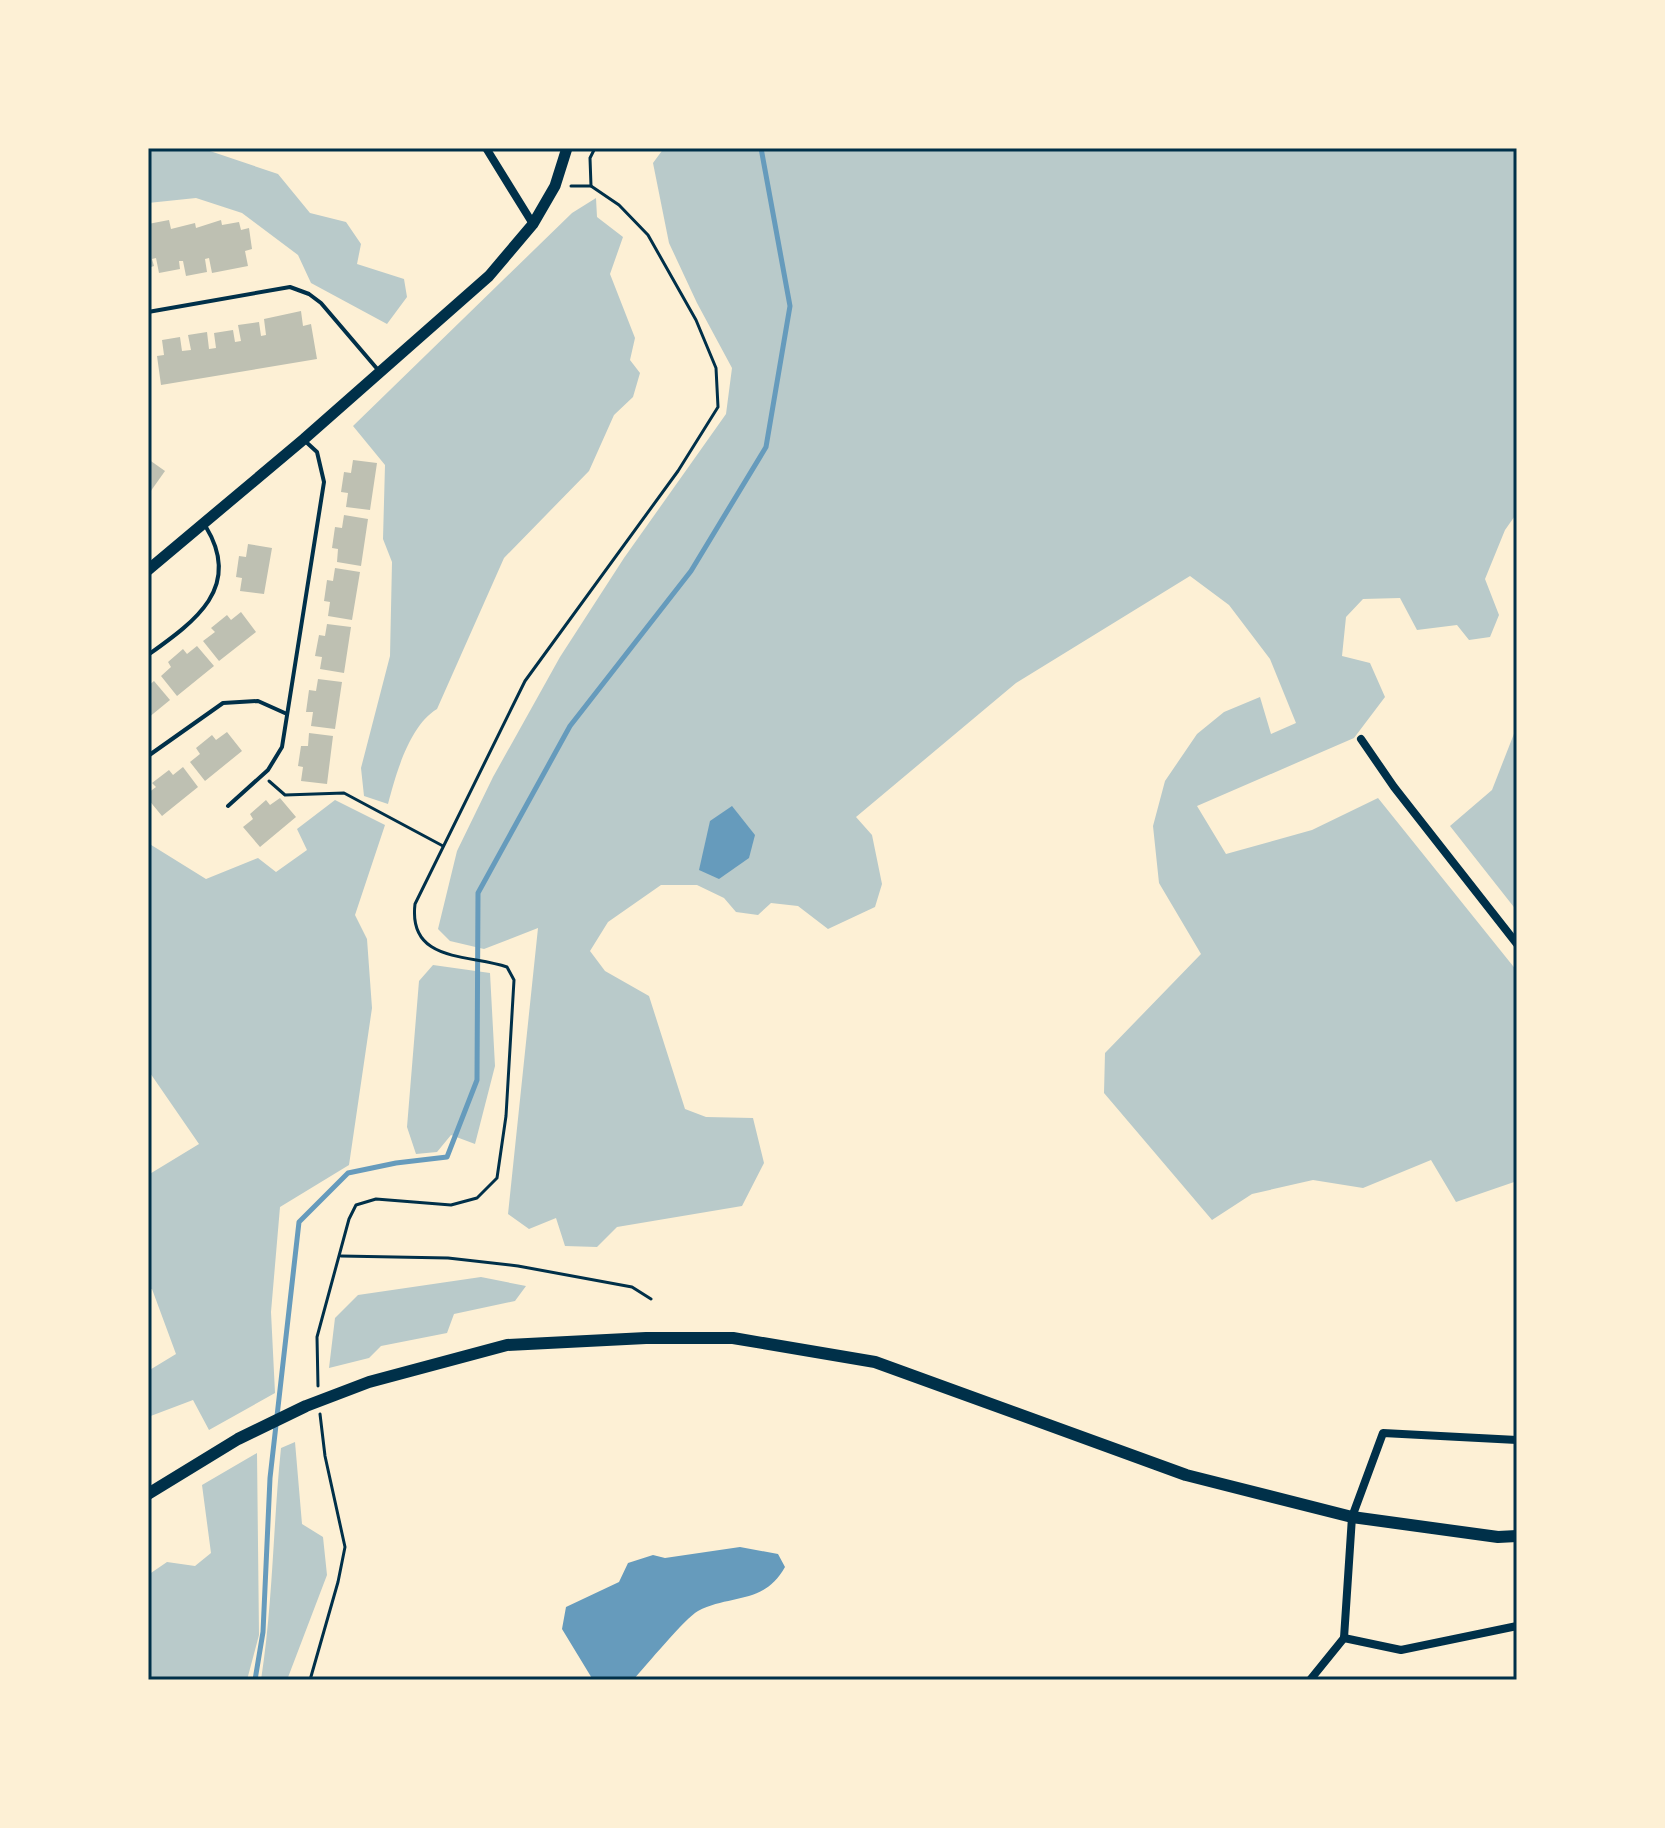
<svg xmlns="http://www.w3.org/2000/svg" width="1665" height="1828" viewBox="0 0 1665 1828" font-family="'Roboto Serif',serif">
<rect width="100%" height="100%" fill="#fdf0d5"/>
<g fill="#b9caca">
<polygon points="148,148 201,148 278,174 310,213 346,222 361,244 357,264 404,279 407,297 387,324 311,283 298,255 242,213 196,198 148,203"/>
<polygon points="664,148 1517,148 1517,513 1505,530 1485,579 1499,615 1490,637 1469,640 1457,625 1417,630 1400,598 1363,599 1346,617 1342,656 1370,663 1385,697 1354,738 1197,806 1226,854 1312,830 1378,798 1517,971 1517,1181 1456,1202 1431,1160 1363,1188 1313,1180 1252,1194 1212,1220 1104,1093 1105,1053 1201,954 1159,883 1153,826 1165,781 1197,734 1224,712 1260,697 1271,734 1296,723 1270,659 1229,605 1190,576 1016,683 856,817 872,835 882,884 875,907 828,929 798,906 771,903 758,915 736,912 724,898 697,885 661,885 608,922 590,951 605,971 649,996 685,1109 706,1117 753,1118 764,1163 742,1206 617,1227 597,1247 565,1246 556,1218 529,1229 508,1214 538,928 484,949 450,941 438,929 457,851 493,777 560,657 624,558 726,414 732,368 697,303 669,243 653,163"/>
<path d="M596,198L597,217L623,237L610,274L635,338L630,360L640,373L633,397L614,415L589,471L504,558L437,709C409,726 396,774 388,804L364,796L361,768L390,656L392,562L383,539L385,465L353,426L572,213Z"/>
<polygon points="1517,726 1517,911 1450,826 1492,790"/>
<polygon points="335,800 385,825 355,915 367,939 372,1008 349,1165 280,1207 271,1312 275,1393 209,1430 193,1400 148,1417 148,1371 176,1354 152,1289 148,1289 148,1175 199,1144 148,1070 148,843 206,879 258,858 276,872 307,850 297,829"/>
<polygon points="433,965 490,973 495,1066 475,1144 451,1135 437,1152 416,1154 407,1127 419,981"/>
<polygon points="481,1277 526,1286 515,1301 454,1314 447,1333 381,1346 369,1358 329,1368 335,1318 358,1295"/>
<path d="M295,1442L302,1524L323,1537L327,1575L287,1680H261C273,1603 273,1525 281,1448Z"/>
<polygon points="257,1453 259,1635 247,1680 148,1680 148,1575 167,1562 195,1566 211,1553 202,1485"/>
</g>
<g fill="#669bbc">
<polygon points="732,806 755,835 749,858 719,879 699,870 710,821"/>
<path d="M740,1547L778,1554L785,1567C764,1605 731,1594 698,1611C685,1618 646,1666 633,1680H593L562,1629L566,1607L619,1582L628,1563L653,1555L665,1558Z"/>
</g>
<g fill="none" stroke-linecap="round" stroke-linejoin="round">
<polyline stroke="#669bbc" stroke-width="5" points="255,1680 263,1632 270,1478 299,1222 348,1173 396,1163 447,1157 477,1080 478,893 570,726 691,571 766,447 790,306 761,148"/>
</g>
<g fill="#bec0b2">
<polygon points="169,220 171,229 195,223 196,228 221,220 222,225 239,222 241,230 249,228 252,249 245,251 248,266 212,273 209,258 205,259 207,272 186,276 183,261 179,261 180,269 159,273 156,258 152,259 154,266 148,268 148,224"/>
<polygon points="301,311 303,326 311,324 317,359 161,385 157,356 164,355 162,340 180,337 182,351 191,350 188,335 207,332 209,349 216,348 214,333 233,330 235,342 241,341 238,325 259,322 261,336 266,335 264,319"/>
<polygon points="148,459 165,471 148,495"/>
<polygon points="353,460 377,463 370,510 346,507 348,493 341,492 344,472 351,473"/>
<polygon points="344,515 368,519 361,566 337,562 338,549 332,548 335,527 342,528"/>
<polygon points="248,544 272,548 264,594 240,591 242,578 236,577 239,556 246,557"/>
<polygon points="335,568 360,572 352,620 328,616 330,602 324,601 327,580 333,581"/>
<polygon points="241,612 256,632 219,661 203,641 215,632 211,628 227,615 231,620"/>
<polygon points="327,624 351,627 344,673 320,669 322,657 315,656 319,635 325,636"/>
<polygon points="197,646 214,666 177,696 161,676 171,667 168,662 183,649 187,654"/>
<polygon points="318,679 342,682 335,729 311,726 313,712 306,712 309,690 316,691"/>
<polygon points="154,681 170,700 148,718 148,686"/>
<polygon points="227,732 242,751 205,781 190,762 200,754 196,748 212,735 216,740"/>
<polygon points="309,733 333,736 327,784 301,781 303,767 298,766 301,746 308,746"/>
<polygon points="183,767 198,787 162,816 148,799 148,793 156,787 152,783 169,770 173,775"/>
<polygon points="280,798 296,817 260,847 243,827 253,819 250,814 266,800 270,805"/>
</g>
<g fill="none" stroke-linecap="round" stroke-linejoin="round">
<g stroke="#003049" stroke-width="3">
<polyline points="591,186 590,158 595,148"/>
<polyline points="269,781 285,795 344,793 443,846"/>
<polyline points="341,1256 448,1258 518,1266 632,1287 651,1299"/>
<path d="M318,1386L317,1337L349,1219L356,1205L376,1199L451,1205L477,1198L497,1178L506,1116L514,980L507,967C469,954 408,963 415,904L525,681L678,471L718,407L716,368L696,320L648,235L619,205L591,186H571"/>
<polyline points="310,1680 338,1582 345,1547 325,1456 320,1414"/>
</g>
<g stroke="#003049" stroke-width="4">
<polyline points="148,312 290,287 309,294 321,303 379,371"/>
<path d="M148,655C194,622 243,588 206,527"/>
<polyline points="148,756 223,703 258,701 287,714"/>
<polyline points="228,806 268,770 282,747 324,482 317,452 305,441"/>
</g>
<g stroke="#003049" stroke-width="8">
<polyline points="486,148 533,224"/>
<polyline points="1361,739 1394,787 1517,944"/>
<polyline points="1344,1638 1352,1517 1383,1433 1517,1440"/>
<polyline points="1344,1638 1401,1650 1517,1626"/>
<polyline points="1310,1680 1344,1638"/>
</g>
<polyline stroke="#003049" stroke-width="11" points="148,570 304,439 489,276 533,224 555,186 567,148"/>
<polyline stroke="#003049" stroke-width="12" points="148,1494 238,1439 306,1406 369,1382 507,1345 646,1338 733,1338 875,1362 1186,1475 1352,1517 1498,1537 1517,1536"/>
</g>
<rect width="1665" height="1828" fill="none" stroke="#fdf0d5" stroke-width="300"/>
<rect x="150" y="150" width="1365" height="1528" fill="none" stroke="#003049" stroke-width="3"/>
</svg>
